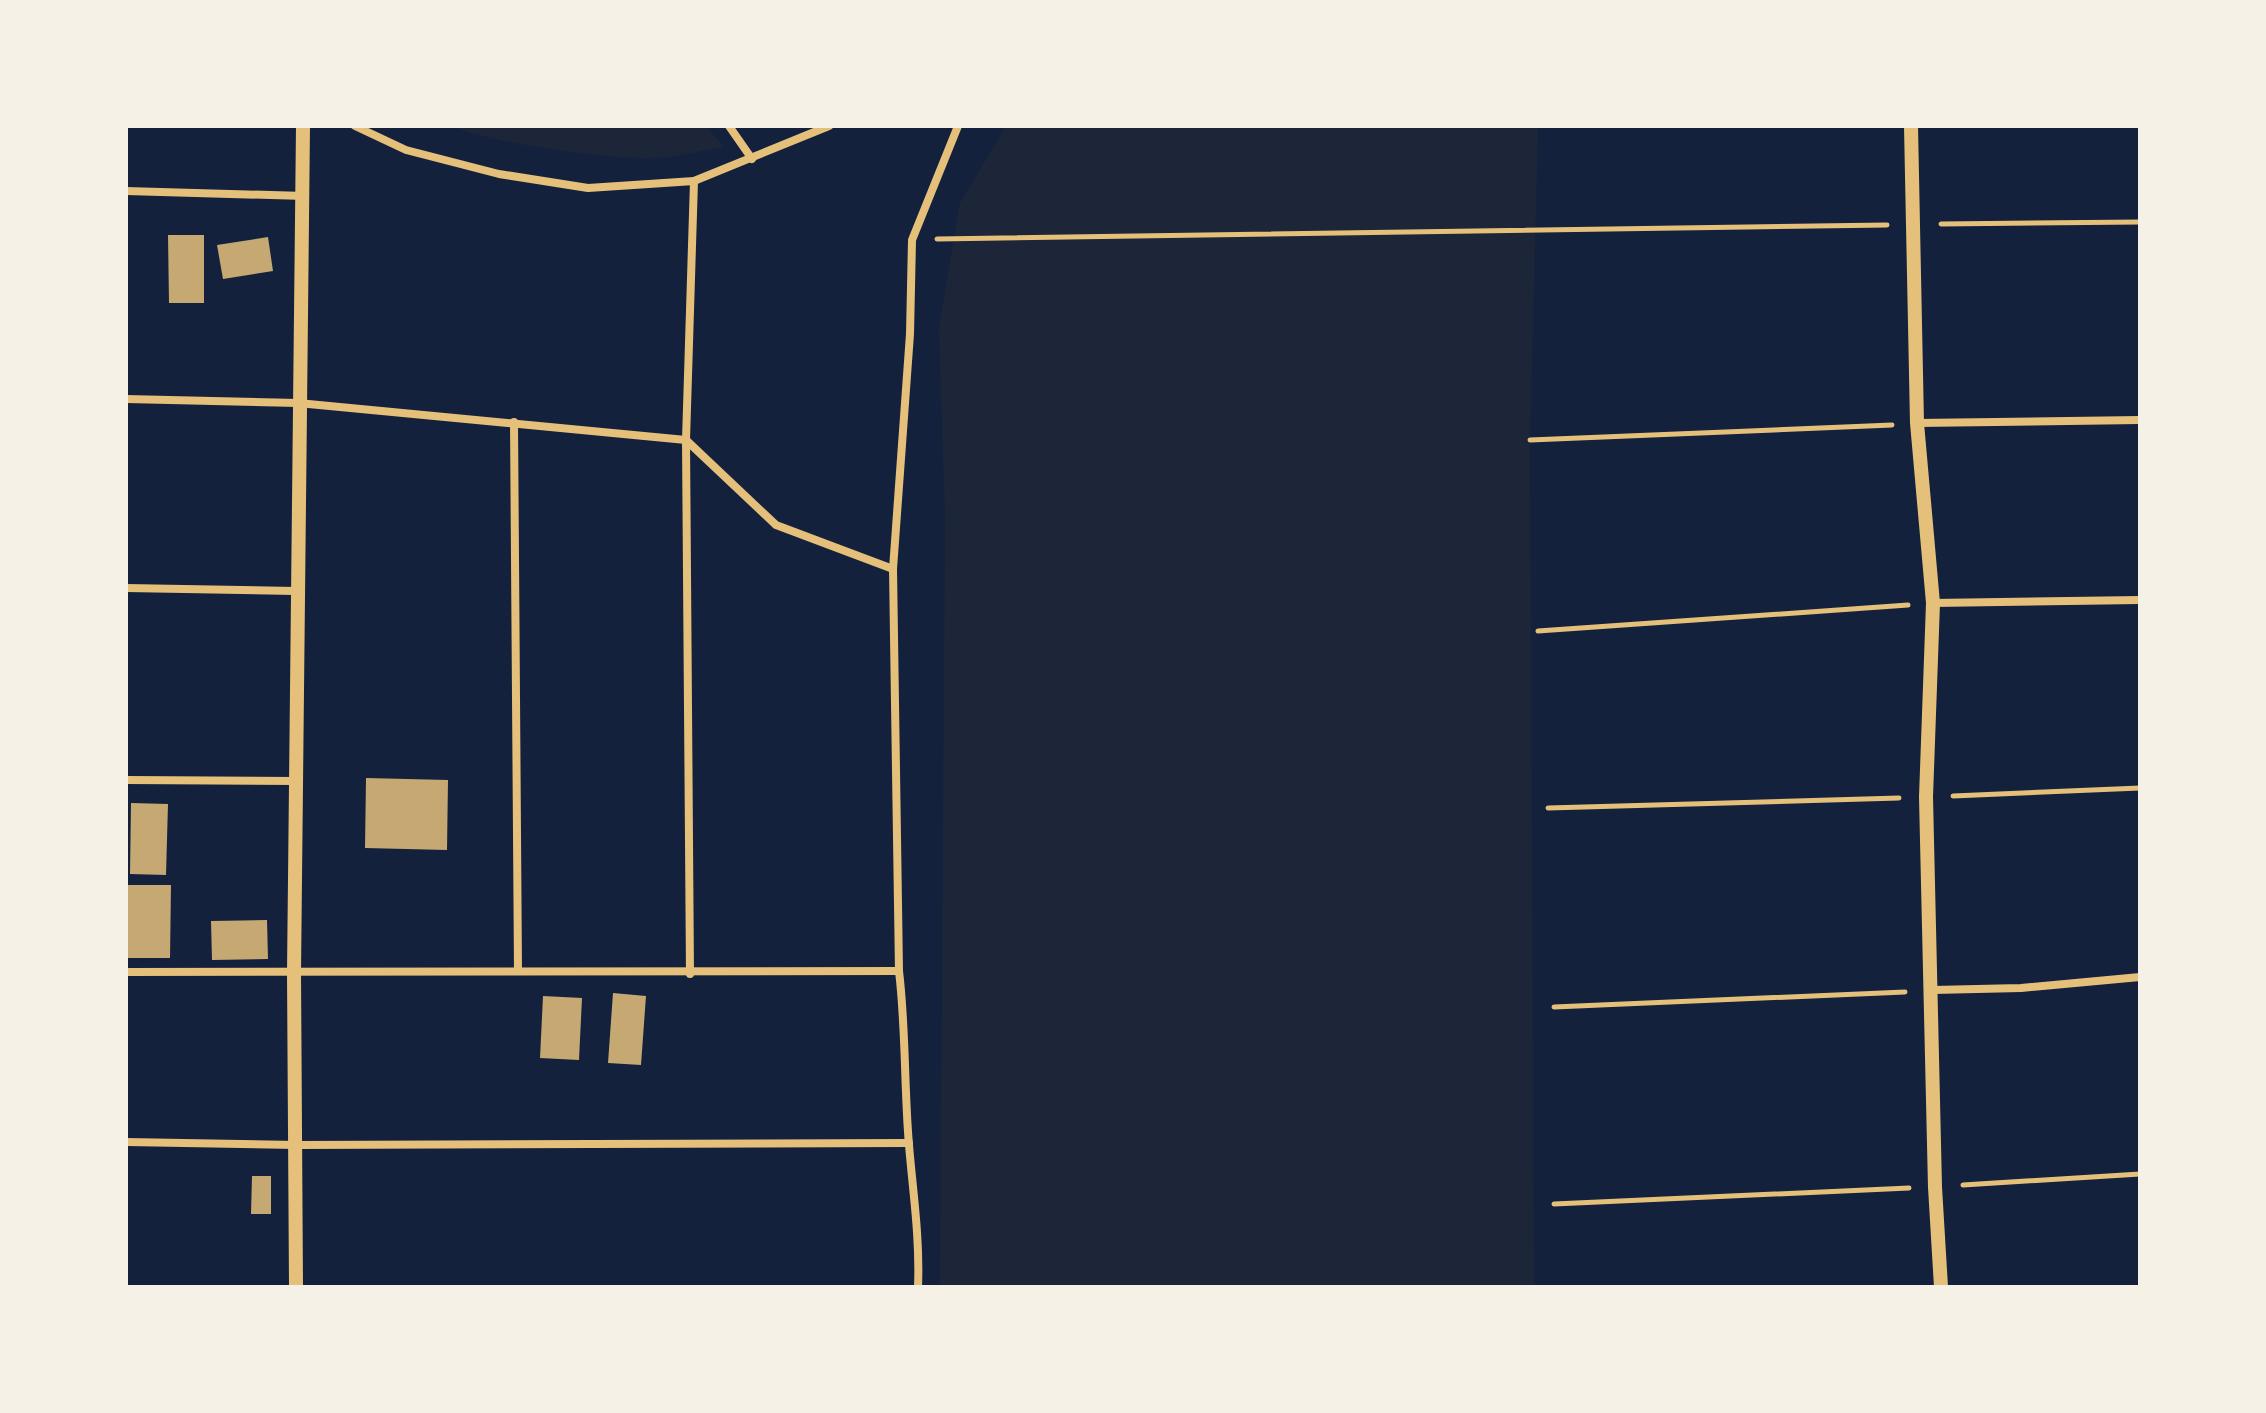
<svg xmlns="http://www.w3.org/2000/svg" width="2266" height="1413" viewBox="0 0 2266 1413" font-family="Quicksand,sans-serif">
<rect width="100%" height="100%" fill="#14213d"/>
<g fill="#1d2539">
<path d="M451,126H706L724,147C698,151 670,159 645,158C599,158 492,143 451,126Z"/>
<polygon points="1006,126 1538,126 1530,440 1534,1287 940,1287 945,517 939,328 960,203"/>
</g>
<g fill="#c6a872">
<polygon points="168,235 204,235 204,303 169,303"/>
<polygon points="268,237 273,271 223,279 217,245"/>
<polygon points="366,778 448,780 447,850 365,848"/>
<polygon points="131,803 168,804 166,875 130,874"/>
<polygon points="126,885 171,885 170,958 126,958"/>
<polygon points="267,920 268,959 212,960 211,921"/>
<polygon points="613,993 646,996 641,1065 608,1063"/>
<polygon points="543,996 582,998 579,1060 540,1058"/>
<polygon points="252,1176 271,1176 271,1214 251,1214"/>
</g>
<g fill="none" stroke-linecap="round" stroke-linejoin="round">
<g stroke="#e5c07b" stroke-width="5">
<polyline points="1941,224 2140,222"/>
<polyline points="937,239 1887,225"/>
<polyline points="1530,440 1892,425"/>
<polyline points="1538,631 1908,605"/>
<polyline points="1953,796 2140,788"/>
<polyline points="1548,808 1899,798"/>
<polyline points="1554,1007 1905,992"/>
<polyline points="1963,1185 2140,1174"/>
<polyline points="1554,1204 1909,1188"/>
</g>
<g stroke="#e5c07b" stroke-width="8">
<polyline points="355,126 406,150 499,174 588,188 694,181 829,126"/>
<polyline points="729,126 752,159"/>
<polyline points="126,191 305,196"/>
<polyline points="126,399 298,403 686,440 776,525 893,569"/>
<polyline points="514,422 518,971"/>
<polyline points="1917,423 2140,420"/>
<polyline points="126,588 296,591"/>
<polyline points="1933,603 2140,600"/>
<polyline points="126,780 295,781"/>
<polyline points="126,972 899,971"/>
<polyline points="690,974 686,440 694,181"/>
<polyline points="1933,990 2021,988 2140,977"/>
<polyline points="126,1142 297,1145 909,1143"/>
<path d="M918,1287C920,1238 913,1193 909,1145C904,1087 906,1029 899,971L893,569L910,334L912,240L958,126"/>
</g>
<g stroke="#e5c07b" stroke-width="14">
<polyline points="1911,126 1917,423 1933,603 1926,797 1935,1187 1941,1287"/>
<polyline points="296,1287 294,973 303,126"/>
</g>
</g>
<rect width="2266" height="1413" fill="none" stroke="#f6f1e7" stroke-width="256"/>
</svg>
